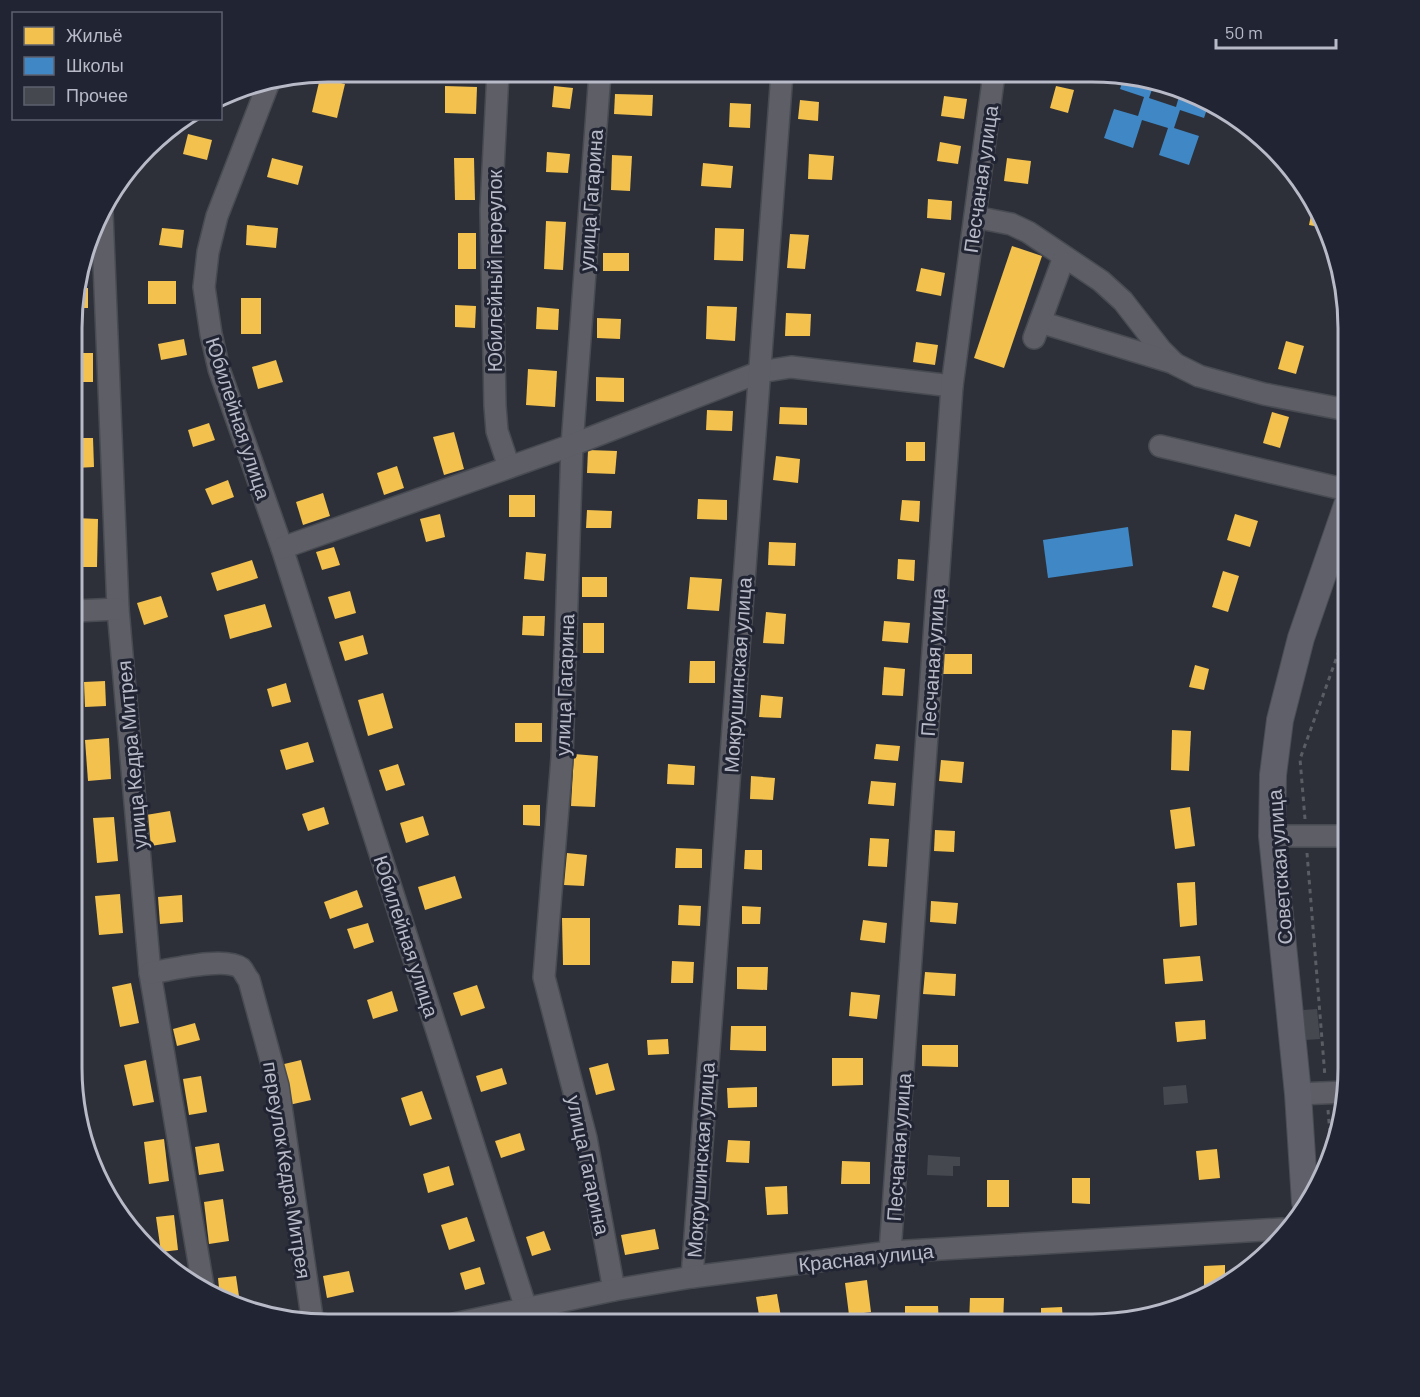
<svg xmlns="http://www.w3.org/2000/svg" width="1420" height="1397" viewBox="0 0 1420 1397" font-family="Barlow,sans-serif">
<rect width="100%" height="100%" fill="#2d3039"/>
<g fill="#f2c14e">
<rect x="727" y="73" width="26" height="8"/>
<polygon points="320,78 345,84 337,118 312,112"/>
<polygon points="445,86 477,87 476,114 445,113"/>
<polygon points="554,86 573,88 570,109 552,107"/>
<polygon points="1056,86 1074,90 1068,113 1050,108"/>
<polygon points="615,94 653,95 652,116 614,114"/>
<polygon points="944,96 967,99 964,119 941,116"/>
<polygon points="800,100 819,102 818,121 798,119"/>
<polygon points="730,103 751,104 750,128 729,127"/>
<polygon points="188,134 212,140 207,160 183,154"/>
<polygon points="940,142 961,146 958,164 937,161"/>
<polygon points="547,152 570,154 568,173 546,172"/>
<polygon points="809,154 834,156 832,180 808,179"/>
<polygon points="612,155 632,156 630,191 611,190"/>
<polygon points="272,158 303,166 298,185 267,177"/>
<polygon points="454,158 474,158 475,200 455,200"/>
<polygon points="1007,158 1031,161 1028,184 1004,181"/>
<polygon points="703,163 733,166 731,188 701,186"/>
<polygon points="928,199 952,201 951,220 927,218"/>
<polygon points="1313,205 1317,214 1324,228 1309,225"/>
<polygon points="546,221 566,222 563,270 544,269"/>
<polygon points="247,225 278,228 276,248 246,245"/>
<polygon points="162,228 184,230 182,248 159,245"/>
<polygon points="715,228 744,229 743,261 714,260"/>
<rect x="458" y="233" width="18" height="36"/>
<polygon points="790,234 809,235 805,269 787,268"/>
<polygon points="1012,246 1042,256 1004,368 974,358"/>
<rect x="603" y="253" width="26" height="18"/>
<polygon points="921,268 945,273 941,296 916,291"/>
<rect x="148" y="281" width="28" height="23"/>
<rect x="77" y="288" width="11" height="20"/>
<rect x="241" y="298" width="20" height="36"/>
<polygon points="455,305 476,306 475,328 455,327"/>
<polygon points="707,306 737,307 735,341 706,339"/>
<polygon points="537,307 559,309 558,330 536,329"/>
<polygon points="786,313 811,314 810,336 785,336"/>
<polygon points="597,318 621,319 620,339 597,338"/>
<polygon points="184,339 187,355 161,360 158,344"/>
<polygon points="1286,341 1304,346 1296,374 1278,369"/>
<polygon points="916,342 938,345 935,365 913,362"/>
<rect x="76" y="353" width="17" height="29"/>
<polygon points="276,360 283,382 258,389 252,367"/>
<polygon points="528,369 557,371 555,407 526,405"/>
<polygon points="596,377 624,378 624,402 596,401"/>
<polygon points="780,407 807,408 807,425 779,424"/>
<polygon points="707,410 733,411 732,431 706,430"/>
<polygon points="1272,412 1289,417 1280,448 1263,443"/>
<polygon points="209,423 215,440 193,447 188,430"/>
<polygon points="454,432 464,469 444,475 433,437"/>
<polygon points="76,438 93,438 94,467 76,468"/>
<rect x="906" y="442" width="19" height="19"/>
<polygon points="588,450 617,451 615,474 587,473"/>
<polygon points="776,456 800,459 798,483 773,480"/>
<polygon points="397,466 404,488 384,495 377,473"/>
<polygon points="228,480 234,497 212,505 205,489"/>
<polygon points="323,493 330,516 303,525 296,502"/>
<rect x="509" y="495" width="26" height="22"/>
<polygon points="698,499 727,500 727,520 697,519"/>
<polygon points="902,500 920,501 919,522 900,520"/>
<polygon points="587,510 612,511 611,528 586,528"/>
<polygon points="440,514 445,537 426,542 420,519"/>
<polygon points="1235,514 1258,521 1250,547 1227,540"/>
<polygon points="76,518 98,519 97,567 75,567"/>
<polygon points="769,542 796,543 795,566 768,565"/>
<polygon points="334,547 340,565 322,570 316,552"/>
<polygon points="526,552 546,554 544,581 524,579"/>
<polygon points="898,559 915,560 914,581 897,579"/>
<polygon points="252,560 258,578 217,591 211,573"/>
<polygon points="1223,571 1239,576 1228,612 1212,607"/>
<rect x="582" y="577" width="25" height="20"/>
<polygon points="690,577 722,579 719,611 687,609"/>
<polygon points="350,591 356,613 335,619 328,597"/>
<polygon points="161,596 168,617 144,625 137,603"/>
<polygon points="265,604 272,627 230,639 224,615"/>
<polygon points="766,612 786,614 784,644 763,643"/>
<polygon points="523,616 545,616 544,636 522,635"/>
<polygon points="884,621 910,623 908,643 882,641"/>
<rect x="583" y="623" width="21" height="30"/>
<polygon points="363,635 368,654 345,661 339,642"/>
<polygon points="944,654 972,654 972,674 943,674"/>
<polygon points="690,661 715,661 715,683 689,683"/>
<polygon points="1195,665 1209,669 1204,690 1189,687"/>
<polygon points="884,667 905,669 903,696 882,695"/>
<polygon points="105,681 106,706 85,707 84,682"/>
<polygon points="286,683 291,702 272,707 267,689"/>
<polygon points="383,693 393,728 368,736 358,700"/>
<polygon points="761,695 783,697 781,718 759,717"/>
<rect x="515" y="723" width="27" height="19"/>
<polygon points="1172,730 1191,731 1189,771 1171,770"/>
<polygon points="109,738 111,779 88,781 85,740"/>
<polygon points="308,742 314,762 286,770 280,750"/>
<polygon points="876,744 900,746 898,761 874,759"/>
<polygon points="574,754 598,756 595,807 571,806"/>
<polygon points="941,760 964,762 962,783 939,781"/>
<polygon points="398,764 405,785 386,791 379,770"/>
<polygon points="668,764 695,766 694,785 667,784"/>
<polygon points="751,776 775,778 773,800 750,799"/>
<polygon points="871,781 896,783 894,806 868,804"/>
<polygon points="523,805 540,805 540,826 523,825"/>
<polygon points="324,807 329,824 308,831 302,814"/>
<polygon points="1190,807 1195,846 1175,849 1170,810"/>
<polygon points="170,811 176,842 151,846 146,815"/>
<polygon points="423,816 429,835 406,843 400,823"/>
<polygon points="114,817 118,861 97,863 93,818"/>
<polygon points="935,830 955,831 954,852 934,851"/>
<polygon points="870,838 889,839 887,867 868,866"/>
<polygon points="676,848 702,849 702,868 675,868"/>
<polygon points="745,850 762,850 762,870 744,869"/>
<polygon points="567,853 587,855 584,886 564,885"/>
<polygon points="455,876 462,898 425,910 418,887"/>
<polygon points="1195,882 1197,925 1180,927 1177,883"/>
<polygon points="357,890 363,907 330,919 324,902"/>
<polygon points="120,894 123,933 99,935 95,896"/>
<polygon points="182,895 183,922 160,924 158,897"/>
<polygon points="931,901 958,903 956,924 930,922"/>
<polygon points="679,905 701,906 700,926 678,925"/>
<polygon points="742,906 761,907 760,924 742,924"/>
<polygon points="562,918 590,918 590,965 563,965"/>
<polygon points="863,920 887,923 885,943 860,940"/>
<polygon points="368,923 374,942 354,949 347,929"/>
<polygon points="1200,956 1203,981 1165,984 1163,959"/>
<polygon points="672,961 694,962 693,983 671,983"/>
<polygon points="737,967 768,967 767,990 737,989"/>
<polygon points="925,972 956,974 955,996 923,994"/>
<polygon points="131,983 139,1023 120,1027 112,987"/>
<polygon points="477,985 485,1008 461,1016 453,993"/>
<polygon points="392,991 398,1011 373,1019 367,1000"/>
<polygon points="851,992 880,995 877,1019 849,1016"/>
<polygon points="1205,1020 1206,1039 1177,1042 1175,1022"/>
<polygon points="195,1023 200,1040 177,1046 173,1029"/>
<polygon points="731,1026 766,1026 766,1051 730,1050"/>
<polygon points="668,1039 669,1054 648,1055 647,1040"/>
<polygon points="922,1045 958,1045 958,1067 922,1066"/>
<polygon points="832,1058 863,1058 863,1085 832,1086"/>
<polygon points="146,1060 154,1102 133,1106 124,1065"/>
<polygon points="301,1060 311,1100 289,1105 280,1065"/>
<polygon points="608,1063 615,1090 596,1095 589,1068"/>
<polygon points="502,1068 507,1084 481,1092 476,1076"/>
<polygon points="201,1076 207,1112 189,1115 183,1079"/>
<polygon points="757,1087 757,1107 728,1108 727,1088"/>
<polygon points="422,1091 432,1119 410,1126 401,1098"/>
<polygon points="520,1133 525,1150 501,1158 495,1141"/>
<polygon points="164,1139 169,1181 149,1184 144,1142"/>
<polygon points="728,1140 750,1141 749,1163 726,1162"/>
<polygon points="219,1143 224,1171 199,1175 195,1147"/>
<polygon points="1217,1149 1220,1178 1199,1180 1196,1151"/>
<polygon points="842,1161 870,1162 870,1184 841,1184"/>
<polygon points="449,1166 454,1185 428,1193 423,1174"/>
<polygon points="1072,1178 1090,1178 1090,1204 1072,1203"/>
<rect x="987" y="1180" width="22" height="27"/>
<polygon points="787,1186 788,1214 767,1215 765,1187"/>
<polygon points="223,1199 229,1241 209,1244 204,1202"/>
<polygon points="174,1215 178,1250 161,1252 156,1217"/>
<polygon points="467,1217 475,1241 449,1250 441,1225"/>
<polygon points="655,1229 659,1249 625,1255 621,1235"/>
<polygon points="544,1231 551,1250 532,1256 526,1237"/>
<polygon points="1225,1265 1225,1284 1204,1286 1204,1266"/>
<polygon points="480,1267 485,1284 465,1290 460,1273"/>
<polygon points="349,1271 354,1292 327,1298 323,1276"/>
<polygon points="236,1276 240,1303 220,1297 218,1278"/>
<polygon points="867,1280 871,1312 849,1315 845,1283"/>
<polygon points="777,1294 781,1317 760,1321 756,1297"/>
<polygon points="970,1298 1004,1298 1003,1324 969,1323"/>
<polygon points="905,1306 938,1306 939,1324 905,1324"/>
<polygon points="1062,1307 1063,1324 1041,1324 1041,1308"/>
<polygon points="628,1318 630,1324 606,1324"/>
</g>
<g fill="#3f88c5">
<polygon points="1125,74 1154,84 1149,98 1176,107 1180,93 1209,103 1204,118 1180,110 1174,128 1199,136 1189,165 1159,155 1168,128 1142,120 1133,148 1104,138 1114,109 1138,116 1144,97 1120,89"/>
<polygon points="1128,527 1133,566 1048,578 1043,540"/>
</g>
<g fill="#464850">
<polygon points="1317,1009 1320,1039 1305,1040 1303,1010"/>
<polygon points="1186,1085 1188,1103 1164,1105 1163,1087"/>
<polygon points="928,1155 960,1157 960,1166 953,1166 953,1176 927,1175"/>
</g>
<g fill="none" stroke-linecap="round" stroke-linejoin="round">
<defs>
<g id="minor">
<polyline points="498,72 491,209 495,406 497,431 509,467"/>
<polyline points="600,73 572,445 562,758 544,977 586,1138 614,1290"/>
<polyline points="269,82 217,216 208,252 204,287 211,334 219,369 282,548 531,1324"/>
<polyline points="102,213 118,609 150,973 204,1292"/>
<polyline points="975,217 1011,224 1028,232 1101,281 1123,301 1161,350 1175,364 1199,376 1264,394 1347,410"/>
<polyline points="1040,322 1174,363"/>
<polyline points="1034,338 1064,257"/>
<polyline points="1160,446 1347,490"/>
<polyline points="282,548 572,445 760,372 791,367 952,386"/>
<polyline points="75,611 118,609"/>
<polyline points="1272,836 1347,836"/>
<path d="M150,973C171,970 224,956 241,968C244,971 246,977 249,980L278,1086L313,1324"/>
<polyline points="1298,1094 1345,1092"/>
<polyline points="890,1252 952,386 994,74"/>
<polyline points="692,1277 782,73"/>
<polyline points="454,1324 614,1290 692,1277 890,1252 1282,1229"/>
</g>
<polyline id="major" points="1305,1202 1298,1094 1272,836 1273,775 1280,720 1301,638 1347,505"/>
</defs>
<use href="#minor" stroke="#494b52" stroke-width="24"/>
<use href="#major" stroke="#4b4d55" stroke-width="28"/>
<g stroke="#5b5d64" stroke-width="3" stroke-dasharray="4.5 4.5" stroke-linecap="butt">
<polyline points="1305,819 1300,759 1347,629"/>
<polyline points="1307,853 1325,1077"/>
<polyline points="1328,1110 1331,1145"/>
</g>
<use href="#minor" stroke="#5d5e66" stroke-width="21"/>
<use href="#major" stroke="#5f6069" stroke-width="26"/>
</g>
<g text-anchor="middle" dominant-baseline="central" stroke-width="6" stroke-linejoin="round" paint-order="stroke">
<g font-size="20" fill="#b8bac8" stroke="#212433">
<text transform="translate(980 179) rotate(-82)">Песчаная улица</text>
<text transform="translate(590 200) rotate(-86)">улица Гагарина</text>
<text transform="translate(494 271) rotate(-90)">Юбилейный переулок</text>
<text transform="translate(239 418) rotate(72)">Юбилейная улица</text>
<text transform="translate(932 662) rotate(-86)">Песчаная улица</text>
<text transform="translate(737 675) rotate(-86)">Мокрушинская улица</text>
<text transform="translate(564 685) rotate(-88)">улица Гагарина</text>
<text transform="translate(131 755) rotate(-95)">улица Кедра Митрея</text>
<text transform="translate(1279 867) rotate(-94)">Советская улица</text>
<text transform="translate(407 936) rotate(72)">Юбилейная улица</text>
<text transform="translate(898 1147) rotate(-86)">Песчаная улица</text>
<text transform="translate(700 1160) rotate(-86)">Мокрушинская улица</text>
<text transform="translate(589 1165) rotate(78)">улица Гагарина</text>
<text transform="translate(288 1170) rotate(81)">переулок Кедра Митрея</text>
<text transform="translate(866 1257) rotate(-6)">Красная улица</text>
</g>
</g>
<path d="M0 0H1420V1397H0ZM328 82H1092A246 246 0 0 1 1338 328V1068A246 246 0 0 1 1092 1314H328A246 246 0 0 1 82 1068V328A246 246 0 0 1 328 82Z" fill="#212433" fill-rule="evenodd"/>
<path fill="none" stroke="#b8bac8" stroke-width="3" d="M328 82H1092A246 246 0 0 1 1338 328V1068A246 246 0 0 1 1092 1314H328A246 246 0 0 1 82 1068V328A246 246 0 0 1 328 82Z"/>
<rect x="12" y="12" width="210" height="108" fill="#212433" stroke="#5d606f" stroke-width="1.5"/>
<rect x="24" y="27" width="30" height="18" fill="#f2c14e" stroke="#5d606f" stroke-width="1.5"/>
<text x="66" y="42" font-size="18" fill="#b8bac8">Жильё</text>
<rect x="24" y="57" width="30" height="18" fill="#3f88c5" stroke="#5d606f" stroke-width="1.5"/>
<text x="66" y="72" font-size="18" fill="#b8bac8">Школы</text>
<rect x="24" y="87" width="30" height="18" fill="#464850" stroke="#5d606f" stroke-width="1.5"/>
<text x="66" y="102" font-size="18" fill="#b8bac8">Прочее</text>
<path d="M1216 39v9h120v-9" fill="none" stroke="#b8bac8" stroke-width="3"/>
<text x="1225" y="39" font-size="18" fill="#b8bac8" stroke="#212433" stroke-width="4.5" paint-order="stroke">50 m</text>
</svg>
